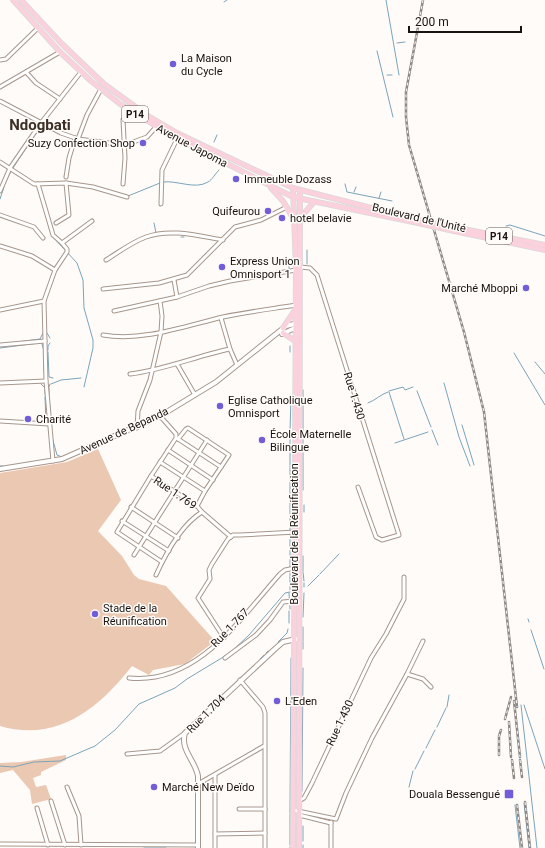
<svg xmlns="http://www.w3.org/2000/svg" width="545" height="848" viewBox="0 0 545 848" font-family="Roboto,sans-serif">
<rect width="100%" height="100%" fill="#fefbf8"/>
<g fill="#ebc8b2">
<path d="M98,449L121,500L98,531L122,556L134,575L139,579L166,586L215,641L185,664L153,670L149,675L132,666C100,707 58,743 0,726V473L67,462Z"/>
<polygon points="66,755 66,760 41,772 41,775 33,778 36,787 46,785 51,799 32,804 30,790 13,770 0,773 0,763 21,762"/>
</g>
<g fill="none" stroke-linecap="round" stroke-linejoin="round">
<g stroke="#7ca4ba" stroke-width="1">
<polyline points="386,0 399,75"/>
<polyline points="224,2 227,0"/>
<polyline points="397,43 405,42"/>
<polyline points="377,51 393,117"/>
<polyline points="387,75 392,75"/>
<polyline points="214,142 217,135"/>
<polyline points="13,168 30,142"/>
<path d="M163,182C177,180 195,190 208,182C212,180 215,174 219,170"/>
<polyline points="5,183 11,171"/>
<polyline points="345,184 347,192 392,201"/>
<polyline points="354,192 356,187"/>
<polyline points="128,196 160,183"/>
<polyline points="379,198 381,192"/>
<polyline points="0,199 4,187"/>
<polyline points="154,223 156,233"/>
<polyline points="506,226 510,225 545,236"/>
<polyline points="49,227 51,234"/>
<polyline points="53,237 77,263 83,280 84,308 93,340 93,348 84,387"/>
<polyline points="181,237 184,237"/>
<polyline points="307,250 307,264"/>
<polyline points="289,269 289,265"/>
<polyline points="47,333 50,338"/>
<polyline points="18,342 40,339 43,333"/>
<polyline points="42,344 44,351"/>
<polyline points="290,346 290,352"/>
<polyline points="0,348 39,343"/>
<polyline points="48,350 48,346 50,343"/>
<polyline points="48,352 49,377 53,378"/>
<polyline points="514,353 545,405"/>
<polyline points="44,356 44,371"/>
<polyline points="535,362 545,374"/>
<polyline points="444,383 459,437 470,466"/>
<polyline points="41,384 45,388"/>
<polyline points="51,384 61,380 81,378"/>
<polyline points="49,387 50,384"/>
<polyline points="49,388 49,396"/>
<polyline points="45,390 45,394"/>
<polyline points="389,391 403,387 405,390 413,387"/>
<polyline points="417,391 431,427"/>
<polyline points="389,392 404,439"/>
<polyline points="45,397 46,421"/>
<polyline points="49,398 50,408"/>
<path d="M368,403C376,400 381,394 388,392"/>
<polyline points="462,425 474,465"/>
<polyline points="432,430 438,445"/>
<polyline points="290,432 291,397"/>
<polyline points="52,437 57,455 62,457"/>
<polyline points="303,437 303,390"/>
<polyline points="303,438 303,490"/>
<polyline points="395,443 428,432"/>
<polyline points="290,446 290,433"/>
<polyline points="290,447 290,452"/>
<polyline points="0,466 3,466"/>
<polyline points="290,476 290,453"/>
<polyline points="290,477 290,530"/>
<polyline points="304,505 304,512"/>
<polyline points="303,556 303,571"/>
<polyline points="290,567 290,534"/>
<polyline points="303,572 304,581"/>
<polyline points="320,574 339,554"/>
<polyline points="308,586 319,575"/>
<polyline points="304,587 304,583"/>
<polyline points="290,590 290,573"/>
<polyline points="289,593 290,609"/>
<polyline points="303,617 304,593"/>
<polyline points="528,619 529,622"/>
<polyline points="289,623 289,611"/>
<polyline points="531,630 544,669"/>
<polyline points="303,641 303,627"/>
<polyline points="278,642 287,633 288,629"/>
<polyline points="303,649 303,642"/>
<polyline points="231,652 249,635 285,593 290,592"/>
<polyline points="266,653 268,651"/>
<polyline points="260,659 264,655"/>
<polyline points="521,705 537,848"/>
<polyline points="524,705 545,769"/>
<polyline points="447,707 449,695"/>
<polyline points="437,727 446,708"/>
<polyline points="426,748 435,730"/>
<polyline points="0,766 13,767 34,762 60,761 95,746 115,730 139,704 175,688 187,679 225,656"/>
<polyline points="415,769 424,751"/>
<polyline points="409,787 413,771"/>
<polyline points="302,791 303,668"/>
<polyline points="524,803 529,848"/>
<polyline points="515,805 520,848"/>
<polyline points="290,813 291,658"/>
<polyline points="290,814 290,845"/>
<polyline points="303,826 303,841"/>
<polyline points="303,845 303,848"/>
<polyline points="290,847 290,848"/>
<polyline points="144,848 166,848"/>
</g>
<defs>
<g id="street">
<polyline points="0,60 6,59 38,28"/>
<polyline points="26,72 36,83 60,99"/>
<polyline points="0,87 60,52"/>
<polyline points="0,101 61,133 78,139 125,145 147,137 156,127"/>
<polyline points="123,120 125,158 123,184"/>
<polyline points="78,139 87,115 101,89"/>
<polyline points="0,162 34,184 66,183 93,187 127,197"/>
<polyline points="66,177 69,158 75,138"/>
<polyline points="38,184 53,235 62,243"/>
<polyline points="0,191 10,168 41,123 81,72"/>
<polyline points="161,204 162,170 177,139"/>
<polyline points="0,215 34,227 43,238"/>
<polyline points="56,223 69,215 66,183"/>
<polyline points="0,246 32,256 55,270"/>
<path d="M106,260C119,252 132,242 146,237C170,228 199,236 223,240"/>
<polyline points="300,267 310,268 317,275 399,535 382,540 376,537 358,487"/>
<polyline points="174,280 177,297"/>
<polyline points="103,289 159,283 187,275 235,227 261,220 287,207"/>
<polyline points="0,310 44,301"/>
<polyline points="114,311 177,297 209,286 230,281 296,270"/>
<polyline points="221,318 230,349 237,365"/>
<path d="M103,335C142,342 185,326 223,317C247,312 271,309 296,305"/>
<polyline points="0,345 45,341"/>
<polyline points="177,364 195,395"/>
<path d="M130,374C164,370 196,356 230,349"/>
<polyline points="0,383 46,381"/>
<polyline points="0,421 49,424"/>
<polyline points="137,428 138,411 150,380 161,332 162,316 160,301"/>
<polyline points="178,439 186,429 188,428 229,455 205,491 197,506"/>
<polyline points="178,439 221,467"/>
<polyline points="168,450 213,480"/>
<polyline points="53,461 46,381 44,301 55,270 67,252 67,249 62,243 92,221"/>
<polyline points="160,462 205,491"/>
<polyline points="151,476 176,438 176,434 160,416"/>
<polyline points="131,507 178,538"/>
<polyline points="122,521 169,551"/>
<polyline points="134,555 207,440"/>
<polyline points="162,562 117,532 151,476 197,506 202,512 231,537"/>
<path d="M156,575C166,553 181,525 202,512"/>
<polyline points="224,638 198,598 210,579 209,570 212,564 228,539 233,535 240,535 296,532"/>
<polyline points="225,658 256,635 270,620 283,602 294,601"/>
<polyline points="407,674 423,641"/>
<path d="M129,678C197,685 240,619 280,574L285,570L295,568"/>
<polyline points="240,680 263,707 265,713 265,848"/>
<polyline points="127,754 160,751 185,733"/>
<polyline points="198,784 264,746"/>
<polyline points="67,787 79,816 81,845"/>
<polyline points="51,801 65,845"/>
<polyline points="299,801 304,798 312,783 371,658 386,634 404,599 404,577"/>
<polyline points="37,808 48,845"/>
<polyline points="239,809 265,809"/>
<polyline points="293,810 336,819 346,793 372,738 407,674 423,679 431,687"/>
<polyline points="299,815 331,823"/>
<polyline points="331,822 331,848"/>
<polyline points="215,834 265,833"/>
<polyline points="0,844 198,845"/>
<polyline points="215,848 215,775"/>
</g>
<g id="secondary">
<polyline points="282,334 297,327"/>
<polyline points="0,469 62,459 160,416 216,382 286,326 298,323"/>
<path d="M198,848V776C195,760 180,750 185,733L276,648L283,642L296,639"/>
</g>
<g id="primary">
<polyline points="13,0 60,52 91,81 120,104 174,137 293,197 418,223"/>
<polyline points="21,0 62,44 104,84 148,116 177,133 293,188 418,220"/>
<polyline points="271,188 283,201 294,220"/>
<polyline points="300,218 314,202"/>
<polyline points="453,227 545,245"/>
<polyline points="454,231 545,250"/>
<polyline points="283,328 295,310"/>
<polyline points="283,333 295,341"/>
<polyline points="293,848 296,270 293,188"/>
<polyline points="299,848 300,190"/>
</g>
</defs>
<use href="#street" stroke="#a7968b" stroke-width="5"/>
<use href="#secondary" stroke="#a7968b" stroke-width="6"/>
<use href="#primary" stroke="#dad9d9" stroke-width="6"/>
<use href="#street" stroke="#fff" stroke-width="3"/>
<use href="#secondary" stroke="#fff" stroke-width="4"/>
<use href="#primary" stroke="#fbd1dd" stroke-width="4.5"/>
<defs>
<g id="rail">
<polyline points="423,0 406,92 406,117 409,145 464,332 484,412 517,707"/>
<polyline points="514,701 520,757"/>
<polyline points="505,719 511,697"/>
<polyline points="509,722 511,757"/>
<polyline points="499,755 499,736 501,730"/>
<polyline points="512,760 514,778"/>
<polyline points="520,760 522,777"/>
<polyline points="525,802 530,848"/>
<polyline points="517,805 522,848"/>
</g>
</defs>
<use href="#rail" stroke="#8e8986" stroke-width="2.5"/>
<use href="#rail" stroke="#fefbf8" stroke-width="1" stroke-dasharray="3" stroke-linecap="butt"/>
<defs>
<g id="primary-bridge">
<polyline points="418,220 453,227"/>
<polyline points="418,223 454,231"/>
</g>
</defs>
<use href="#primary-bridge" stroke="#dad9d9" stroke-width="6" stroke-linecap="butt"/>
<use href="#primary-bridge" stroke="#fbd1dd" stroke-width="4.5"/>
</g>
<g fill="#715dd7" stroke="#fefbf8" stroke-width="1.5">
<circle cx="173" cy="64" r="4"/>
<circle cx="143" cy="143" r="4"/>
<circle cx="236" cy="179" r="4"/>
<circle cx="268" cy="211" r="4"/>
<circle cx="282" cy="218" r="4"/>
<circle cx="222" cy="267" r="4"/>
<circle cx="526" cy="288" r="4"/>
<circle cx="220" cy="406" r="4"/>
<circle cx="28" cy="419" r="4"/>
<circle cx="262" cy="440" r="4"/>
<circle cx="95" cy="614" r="4"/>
<circle cx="277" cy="701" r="4"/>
<circle cx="154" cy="787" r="4"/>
<rect x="504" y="789" width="10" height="10" rx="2"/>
</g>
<g text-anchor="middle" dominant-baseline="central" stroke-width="3" stroke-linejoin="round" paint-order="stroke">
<g fill="#fefbf8" stroke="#5e5955" stroke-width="1">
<rect x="122" y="106" width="26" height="16" rx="3"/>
<rect x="486" y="228" width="26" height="16" rx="3"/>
</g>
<g font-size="10" font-weight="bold" fill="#19130f">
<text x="135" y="114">P14</text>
<text x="499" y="236">P14</text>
</g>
<g font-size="11" fill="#19130f" stroke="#fefbf8" text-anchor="start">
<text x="181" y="58">La Maison<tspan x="181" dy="13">du Cycle</tspan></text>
<text x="135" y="143" text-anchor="end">Suzy Confection Shop</text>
<text x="244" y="179">Immeuble Dozass</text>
<text x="260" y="211" text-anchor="end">Quifeurou</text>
<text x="290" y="218">hotel belavie</text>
<text x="230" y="261">Express Union<tspan x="230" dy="13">Omnisport 1</tspan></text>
<text x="518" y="288" text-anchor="end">Marché Mboppi</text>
<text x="228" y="400">Eglise Catholique<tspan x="228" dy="13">Omnisport</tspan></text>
<text x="36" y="419">Charité</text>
<text x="270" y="434">École Maternelle<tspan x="270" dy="13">Bilingue</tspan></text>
<text x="103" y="608">Stade de la<tspan x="103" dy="13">Réunification</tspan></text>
<text x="285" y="701">L'Eden</text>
<text x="162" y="787">Marché New Deïdo</text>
<text x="500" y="794" text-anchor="end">Douala Bessengué</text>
</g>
<g font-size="11" fill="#19130f" stroke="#fefbf8">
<text transform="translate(192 146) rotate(28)">Avenue Japoma</text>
<text transform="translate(419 218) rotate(13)">Boulevard de l'Unité</text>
<text transform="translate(354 396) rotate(73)">Rue 1.430</text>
<text transform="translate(124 431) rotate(-25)">Avenue de Bepanda</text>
<text transform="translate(175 493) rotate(34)">Rue 1.769</text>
<text transform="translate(294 534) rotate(-90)">Boulevard de la Réunification</text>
<text transform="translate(230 628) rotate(-46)">Rue 1.767</text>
<text transform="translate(206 714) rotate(-45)">Rue 1.704</text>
<text transform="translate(340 723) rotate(-65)">Rue 1.430</text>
</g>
<g font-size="15" font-weight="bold" fill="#3d2f26" stroke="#fefbf8">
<text x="40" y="125">Ndogbati</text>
</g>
</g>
<path d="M409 26v6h112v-6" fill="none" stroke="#19130f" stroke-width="2"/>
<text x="415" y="26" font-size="12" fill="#19130f" stroke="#fefbf8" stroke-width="3" paint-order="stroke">200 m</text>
</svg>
